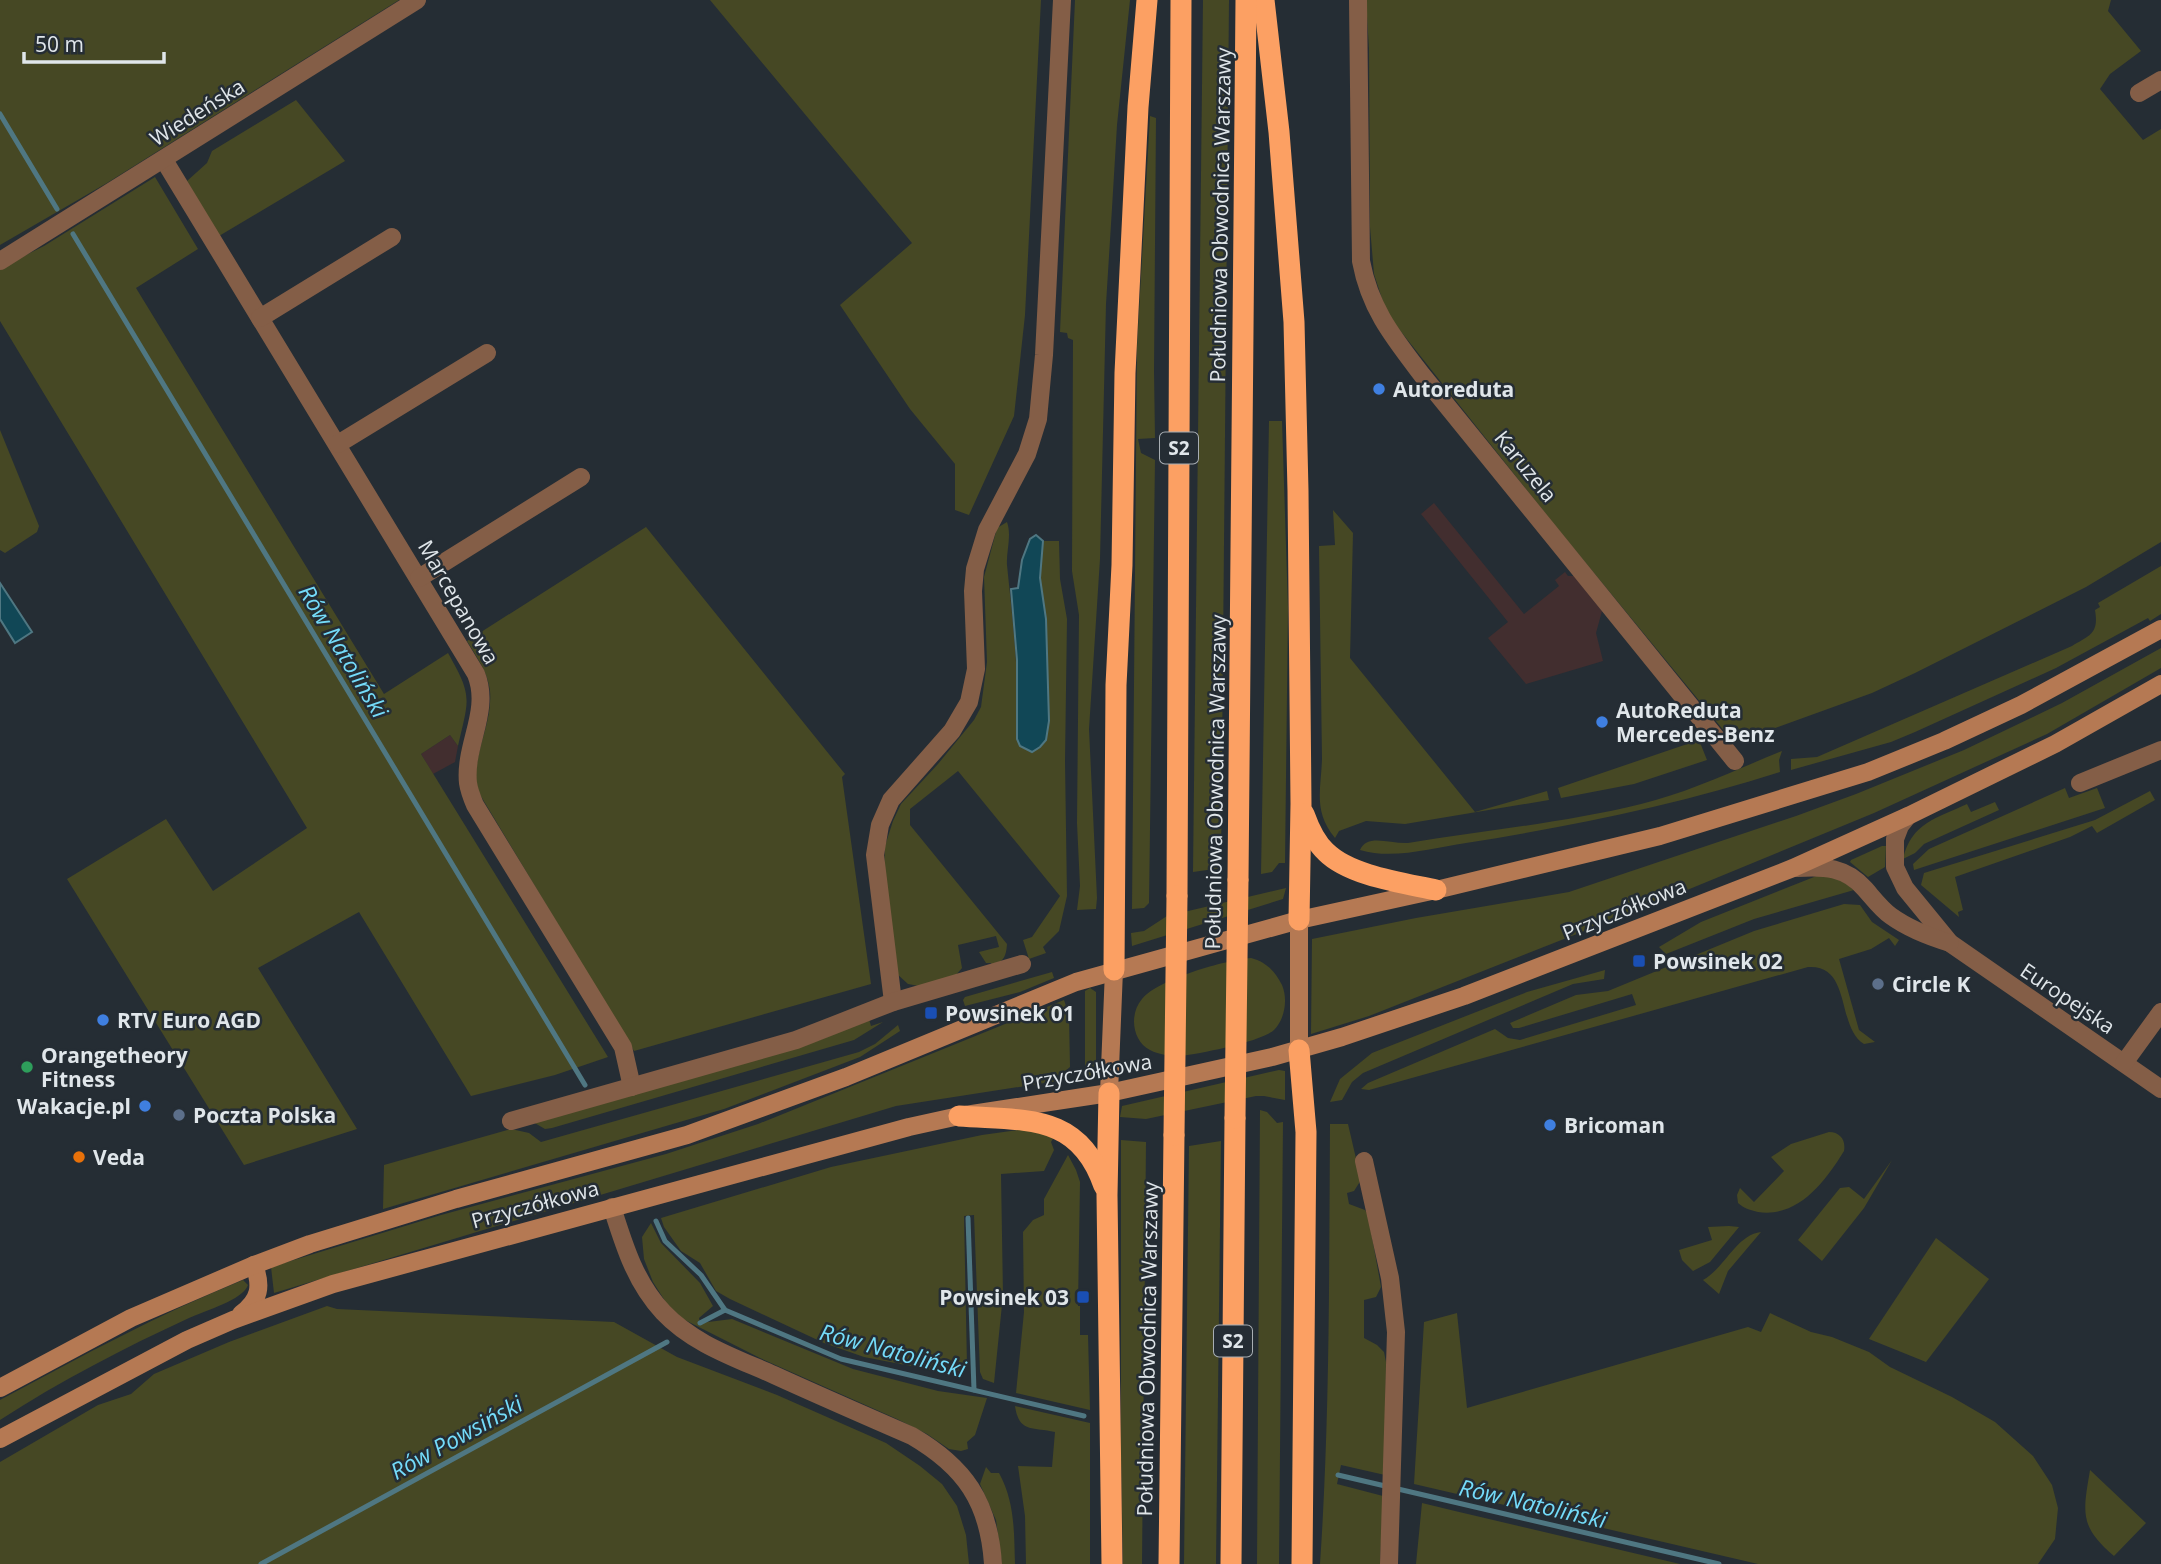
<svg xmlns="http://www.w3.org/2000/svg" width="2161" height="1564" viewBox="0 0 2161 1564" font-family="'Open Sans',sans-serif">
<rect width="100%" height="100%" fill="#252d34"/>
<g fill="#422e2f">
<polygon points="1434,503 1524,614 1559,586 1555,580 1565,572 1568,576 1574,576 1602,611 1596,633 1603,661 1526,684 1488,638 1508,622 1421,514"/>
<polygon points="450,735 458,746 455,762 433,774 421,754"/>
</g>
<g fill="#464824">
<polygon points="0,0 399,0 107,183 0,245"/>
<polygon points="710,0 1041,0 1025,315 1014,416 969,515 955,510 955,464 910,409 840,305 912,243"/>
<polygon points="1075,0 1130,0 1117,125 1112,208 1106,304 1100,559 1089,729 1097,898 1096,909 1077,910 1080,886 1077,823 1079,615 1072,571 1073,340 1068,338 1067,333 1060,332"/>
<polygon points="1203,0 1229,0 1221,868 1193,872"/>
<polygon points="1366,0 2111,0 2108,11 2141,51 2110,74 2100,89 2143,140 2161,129 2161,542 2086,587 1915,673 1872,693 1734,743 1557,528 1387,314 1374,274 1370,227 1369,49"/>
<polygon points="296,100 345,161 219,236 187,181 207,163 212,151"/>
<polygon points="1150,116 1156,118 1154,371 1155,438 1138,439 1141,453 1155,460 1149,903 1144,908 1132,909 1137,347"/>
<path d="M155,177L198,249L136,288L384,694L448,653C473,697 469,698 458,746L450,735L421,754L608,1057L555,1075L471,1096L359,912L258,968L357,1129L244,1165L67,879L166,819L213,891L307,828L0,321V270L16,260L44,246Z"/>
<polygon points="1269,421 1282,421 1288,608 1285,863 1279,863 1272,872 1261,874"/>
<polygon points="0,430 39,526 37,532 5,553 0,550"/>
<path d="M1333,510L1353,533L1350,658L1475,812L1547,791L1549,800L1405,824L1366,821L1339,831L1335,838C1313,811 1321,790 1322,759L1319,546L1335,545Z"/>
<path d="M1007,522C1012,536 1006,551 1007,565C1013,624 1020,680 1017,739L1046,619L1040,578L1043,541H1059L1060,579L1067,619L1065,761L1067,896L1059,931L1043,947L1046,953L1029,959L1023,940L1032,937L1060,896L958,771L910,809V825L1007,944C1006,957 1004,961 992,966L991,963H986L979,952L999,947L996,936L958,945L962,968L956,975L919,986L908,984L896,973L884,874L885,846L893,821L901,804L938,764L974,720L981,707L987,662L984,577L997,528Z"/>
<path d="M646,527L845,774L842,777L871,984L634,1051L476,788C472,755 493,724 490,691C488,672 476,656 467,641Z"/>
<path d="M2161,566V614L2150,621L2148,618L2056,668L1915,732L1891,742L1791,770V759L1817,757L2072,646C2090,635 2099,634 2095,610L2100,607L2098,603Z"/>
<polygon points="2161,648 2161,668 2047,734 1874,813 1658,902 1369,1016 1311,1034 1312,939 1416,918 1569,892 1796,816 1856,794 1964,750 2062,703"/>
<polygon points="1699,740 1707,760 1634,784 1561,798 1558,788"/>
<path d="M1782,751L1779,760L1780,772C1677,805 1573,826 1466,843C1432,848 1393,860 1360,850C1367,833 1390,844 1408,843C1486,830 1564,823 1641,804C1690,792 1735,770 1782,751Z"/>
<polygon points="2065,788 2069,798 2097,788 2105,808 1914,870 1913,864 1929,849"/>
<polygon points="2150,791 2155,800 2097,833 2092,826 2070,837 1955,877 1963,910 1958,912 1959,917 1921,885 1924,873 2095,820"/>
<path d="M1995,802L1999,810L1924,844L1915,853L1903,859C1911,823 1937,818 1967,804L1971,812Z"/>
<polygon points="1882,846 1886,846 1885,867 1868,877 1850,862 1851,860"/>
<path d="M1819,875C1833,875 1843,881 1854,890L1754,919L1666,954L1659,947L1701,922Z"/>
<polygon points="1286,888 1283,899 1132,946 1131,933 1144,931 1167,916"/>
<path d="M1844,904L1860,905L1872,922L1899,940L1895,946L1889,938L1871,949L1839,959L1859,1030L1875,1042L1864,1044C1836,1027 1852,964 1808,967L1369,1090L1361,1089L1368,1083L1495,1029L1508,1038L1520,1040L1636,1005L1632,994L1519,1028H1513L1510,1023L1576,995L1608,991L1754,931Z"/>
<path d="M1251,958C1266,962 1275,971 1282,985C1288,999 1285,1019 1274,1030C1261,1042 1199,1054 1181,1056C1171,1056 1159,1055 1150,1050C1132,1041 1129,1014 1142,999C1158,979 1226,960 1251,958Z"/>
<polygon points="1605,970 1604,979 1573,984 1363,1073 1352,1082 1342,1100 1330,1102 1340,1079 1372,1053 1527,992"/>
<polygon points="1052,972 1054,978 1020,992 965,1006 963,1000 965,997"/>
<polygon points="1090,988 1096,992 1096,1077 1085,1078 1085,991"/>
<polygon points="1064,1000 1069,1015 1070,1067 1064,1072 1064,1080 896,1106 274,1293 271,1267 441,1215 666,1154 758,1124"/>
<polygon points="869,1019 871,1026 883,1022 854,1040 552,1128 545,1129 533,1122 820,1040"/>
<polygon points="898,1025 900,1031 860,1057 724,1109 383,1209 384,1165 511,1129 529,1133 541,1142 859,1052 875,1044"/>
<polygon points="1279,1070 1285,1071 1285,1100 1264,1096 1256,1096 1146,1119 1120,1117 1122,1106"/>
<polygon points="1260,1110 1267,1112 1277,1123 1283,1122 1279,1564 1257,1564"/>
<path d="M1330,1124H1348L1361,1180L1354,1191L1347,1193L1349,1204L1365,1210L1368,1215L1381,1287L1376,1297L1364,1300V1338L1377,1345L1384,1352L1386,1362L1385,1475L1341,1465L1337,1484L1383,1496L1380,1564H1320C1330,1417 1329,1271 1330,1124Z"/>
<polygon points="1026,1129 1054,1137 1051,1142 1054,1150 1044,1171 1001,1174 1003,1295 994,1383 983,1379 980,1372 974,1215 964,1216 967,1366 962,1376 864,1357 824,1343 730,1299 716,1291 700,1263 681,1251 664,1227 661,1218 831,1167 982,1135"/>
<path d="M1829,1132C1840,1132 1846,1140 1844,1151C1825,1182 1798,1218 1758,1212C1750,1210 1745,1209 1738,1203L1737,1195L1740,1188L1754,1202L1784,1171L1771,1157L1791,1144Z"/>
<polygon points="1121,1140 1146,1142 1142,1564 1123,1564 1121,1457"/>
<polygon points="1221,1141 1216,1564 1184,1564 1189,1146"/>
<polygon points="1068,1155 1076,1170 1080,1182 1078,1306 1080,1306 1080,1335 1088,1335 1090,1410 1016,1393 1024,1312 1023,1232 1033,1220 1044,1215 1044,1199"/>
<polygon points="1892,1160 1864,1208 1822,1261 1798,1240 1840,1188 1849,1187 1864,1199"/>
<polygon points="651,1223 661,1243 700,1283 713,1306 699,1318 700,1323 732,1319 853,1369 938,1391 987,1398 975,1435 967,1442 968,1449 961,1451 949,1449 927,1434 897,1419 760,1358 683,1319 667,1304 653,1282 644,1259 642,1237"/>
<polygon points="1729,1226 1739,1227 1710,1262 1693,1271 1682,1260 1679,1250 1712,1240 1708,1227"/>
<path d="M1761,1232L1728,1271L1719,1294L1703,1280C1725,1268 1736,1235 1761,1232Z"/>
<polygon points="1936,1238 1989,1279 1926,1362 1869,1339"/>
<path d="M243,1280L248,1285C243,1300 204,1311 189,1318C124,1348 60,1381 0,1420V1400C80,1357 159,1314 243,1280Z"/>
<polygon points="327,1306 337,1309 614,1322 677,1357 777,1395 886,1443 920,1466 942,1484 957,1506 966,1535 969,1564 0,1564 0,1462 98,1405 131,1394 154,1374 229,1342"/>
<polygon points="1457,1313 1467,1408 1748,1327 1761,1332 1770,1313 1811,1332 1832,1337 1869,1352 1890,1367 1952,1397 1995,1422 2033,1456 2052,1485 2058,1508 2055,1539 2038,1564 1758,1564 1414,1484 1424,1322"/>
<path d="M1015,1406L1090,1423V1564H1026L1025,1516L1018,1466L1052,1467L1055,1432C1032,1427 1019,1433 1015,1406Z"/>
<path d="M986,1467L991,1473H999C1015,1502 1014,1532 1015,1564H1002L996,1520L980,1484Z"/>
<path d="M2090,1470L2146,1523L2114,1556C2079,1526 2083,1513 2090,1470Z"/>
<polygon points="1422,1503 1455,1511 1680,1564 1416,1564"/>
</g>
<g fill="#114756" stroke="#4f7782" stroke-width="2">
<polygon points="1036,535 1043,541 1040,578 1046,619 1049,721 1046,740 1040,747 1032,752 1020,746 1017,739 1017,660 1011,589 1018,588 1022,560 1030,539"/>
<polygon points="0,583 32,632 15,643 0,619"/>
</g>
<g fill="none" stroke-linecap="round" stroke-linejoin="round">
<g stroke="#4f7782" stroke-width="5">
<polyline points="0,114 57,209"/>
<polyline points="73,234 585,1085"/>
<polyline points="968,1218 974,1390"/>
<polyline points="656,1221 665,1241 701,1275 725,1310 841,1359 1084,1416"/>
<polyline points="700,1323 725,1310"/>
<polyline points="1338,1475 1719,1564"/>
<polyline points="261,1564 667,1342"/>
</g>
<g stroke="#845e47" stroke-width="18">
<path d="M1358,0L1361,261C1370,309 1393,337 1422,375L1735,761"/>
<polyline points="2139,93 2161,80"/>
<path d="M164,160L476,674C491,711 464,745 468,783C469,790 472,798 475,805L623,1047L632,1087"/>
<polyline points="0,261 417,0"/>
<polyline points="260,318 392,237"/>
<polyline points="338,444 487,353"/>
<polyline points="419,578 581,477"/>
<polyline points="2080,783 2161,750"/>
<polyline points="1908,816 1900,826 1895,839 1895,867 1905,888 1950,943 2161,1089"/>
<path d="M1797,868C1824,866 1846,867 1865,889C1873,898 1881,909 1891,916C1909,929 1930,937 1950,943"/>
<polyline points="893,1002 875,855 880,825 891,800 952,731 969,702 976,669 973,591 975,569 987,530 1027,454 1038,419 1044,355 1062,0"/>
<polyline points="2124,1063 2161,1012"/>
<polyline points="511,1121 796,1040 893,1002 1022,964"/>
<polyline points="1364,1161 1390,1278 1396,1332 1389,1564"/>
<path d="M612,1207C624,1245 635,1282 663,1312C693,1344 736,1358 774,1375C820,1396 866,1416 912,1436C965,1467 989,1502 993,1564"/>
</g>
<g stroke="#b57953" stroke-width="18">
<polyline points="1299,920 1299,1050"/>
<polyline points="1109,1093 1114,970"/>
<path d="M241,1314C260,1300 262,1286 254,1265"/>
<polyline points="0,1388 131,1318 254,1265 310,1244 456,1199 687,1135 846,1077 1076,982 1299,920 1436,890 1660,836 1868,772 1944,741 2021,705 2161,629"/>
<polyline points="0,1439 187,1340 233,1320 333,1284 909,1127 959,1116 1109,1093 1272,1057 1342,1037 1464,996 1793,868 1908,816 2055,744 2161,684"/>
</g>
<g stroke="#fca063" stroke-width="21">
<polyline points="1264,0 1279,132 1294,322 1298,491 1301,804 1299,920"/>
<path d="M1304,814C1309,828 1315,842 1326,852C1350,876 1404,883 1436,890"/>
<polyline points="1238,880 1246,0"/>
<polyline points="1177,896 1181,0"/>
<polyline points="1114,970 1116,685 1122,565 1125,373 1138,107 1147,0"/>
<polyline points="1299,1050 1306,1132 1302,1564"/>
<polyline points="1109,1093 1107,1195 1112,1564"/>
<path d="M959,1116C1025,1121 1079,1112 1104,1186"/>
<polyline points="1169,1564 1174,1135"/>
<polyline points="1231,1564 1235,1118"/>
</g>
<g stroke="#fca063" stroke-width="21">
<polyline points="1235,1118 1238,880"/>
<polyline points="1174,1135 1177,896"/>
</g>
</g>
<g fill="#3f7fe0" stroke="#252d34" stroke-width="2.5">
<circle cx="1379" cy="389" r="7"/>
<circle cx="1602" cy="722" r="7"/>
<circle cx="103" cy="1020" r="7"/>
<circle cx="145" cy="1106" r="7"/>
<circle cx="1550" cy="1125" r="7"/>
</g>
<g fill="#1a4fb4" stroke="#252d34" stroke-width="2.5">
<rect x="1632" y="954" width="14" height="14" rx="3.5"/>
<rect x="924" y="1006" width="14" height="14" rx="3.5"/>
<rect x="1076" y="1290" width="14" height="14" rx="3.5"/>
</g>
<g fill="#5c6f8a" stroke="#252d34" stroke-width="2.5">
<circle cx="1878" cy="984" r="7"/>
<circle cx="179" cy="1115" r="7"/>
</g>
<circle fill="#2e9e5b" stroke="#252d34" stroke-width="2.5" cx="27" cy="1067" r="7"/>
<circle fill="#e8710a" stroke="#252d34" stroke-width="2.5" cx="79" cy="1157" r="7"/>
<g text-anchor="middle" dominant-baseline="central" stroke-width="5" stroke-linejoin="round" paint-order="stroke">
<g fill="#252d34" stroke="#a8aeb3" stroke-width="2">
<rect x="1160" y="432.5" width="38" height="31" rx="5"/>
<rect x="1214" y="1325.5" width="38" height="31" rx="5"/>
</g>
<g font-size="19" font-weight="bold" fill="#e0e6ea">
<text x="1179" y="448">S2</text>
<text x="1233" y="1341">S2</text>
</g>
<g font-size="21" fill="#e0e6ea" stroke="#252d34">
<text transform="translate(197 112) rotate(-32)">Wiedeńska</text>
<text transform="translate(1220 215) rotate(-89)">Południowa Obwodnica Warszawy</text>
<text transform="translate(1526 466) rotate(51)">Karuzela</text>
<text transform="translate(459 602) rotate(60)">Marcepanowa</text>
<text transform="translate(1215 782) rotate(-89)">Południowa Obwodnica Warszawy</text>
<text transform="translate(1624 909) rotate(-22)">Przyczółkowa</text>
<text transform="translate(2068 998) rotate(34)">Europejska</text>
<text transform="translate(1087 1072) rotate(-10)">Przyczółkowa</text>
<text transform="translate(535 1204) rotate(-15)">Przyczółkowa</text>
<text transform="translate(1147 1349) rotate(-89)">Południowa Obwodnica Warszawy</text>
</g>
<g font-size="21" font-weight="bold" fill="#e0e6ea" stroke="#252d34" text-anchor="start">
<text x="1393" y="389">Autoreduta</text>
<text x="1616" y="710">AutoReduta<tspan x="1616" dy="24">Mercedes-Benz</tspan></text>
<text x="1653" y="961">Powsinek 02</text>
<text x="1892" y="984">Circle K</text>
<text x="945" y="1013">Powsinek 01</text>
<text x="117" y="1020">RTV Euro AGD</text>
<text x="41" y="1055">Orangetheory<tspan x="41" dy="24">Fitness</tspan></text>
<text x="131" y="1106" text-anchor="end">Wakacje.pl</text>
<text x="193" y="1115">Poczta Polska</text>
<text x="1564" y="1125">Bricoman</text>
<text x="93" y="1157">Veda</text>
<text x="1069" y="1297" text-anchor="end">Powsinek 03</text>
</g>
<g font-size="23" font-style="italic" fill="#74dbf9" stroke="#252d34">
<text transform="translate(344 651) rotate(59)">Rów Natoliński</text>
<text transform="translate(893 1350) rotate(15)">Rów Natoliński</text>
<text transform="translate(456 1437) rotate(-29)">Rów Powsiński</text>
<text transform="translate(1533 1503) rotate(13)">Rów Natoliński</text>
</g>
</g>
<path d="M24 52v10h140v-10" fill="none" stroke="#e0e6ea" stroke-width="3.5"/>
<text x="35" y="52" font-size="21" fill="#e0e6ea" stroke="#252d34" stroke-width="5" paint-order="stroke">50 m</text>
</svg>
